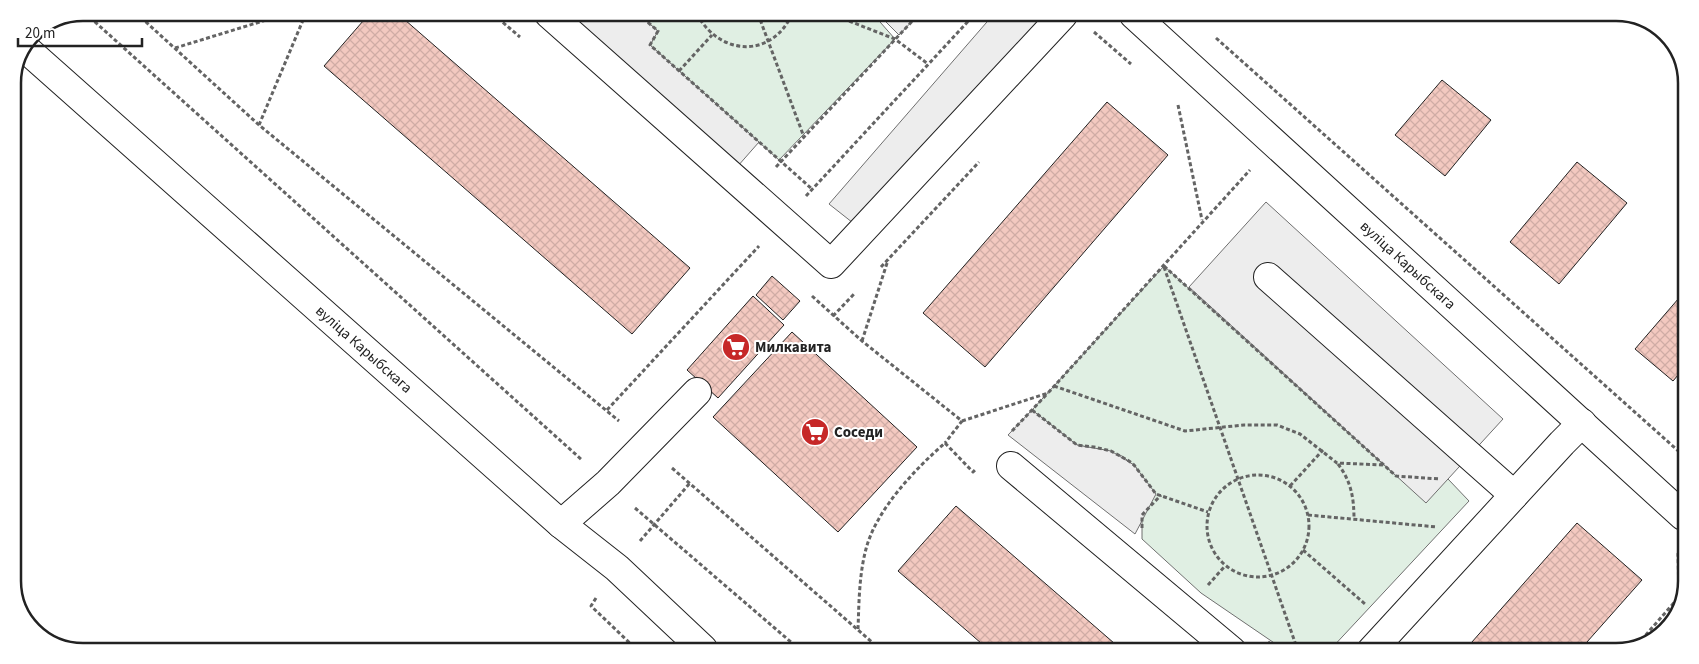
<svg xmlns="http://www.w3.org/2000/svg" width="1699" height="664" viewBox="0 0 1699 664" font-family="'Source Sans 3',sans-serif">
<defs>
<pattern id="building-cross-hatch" width="8" height="8" patternUnits="userSpaceOnUse" patternTransform="scale(1.25)"><rect width="8" height="8" fill="#f3c9c0"/><path d="M0 0l8 8M0 8l8-8" fill="none" stroke="#d0aca5"/></pattern>
</defs>
<rect width="100%" height="100%" fill="#fff"/>
<g fill="#e0efe3" stroke="#6f6f6f">
<polygon points="638,14 873,14 895,39 779,160 650,45 658,31"/>
<polygon points="1164,266 1396,476 1448,479 1469,501 1329,651 1286,651 1201,593 1142,539 1142,515 1136,467 1122,456 1101,450 1077,445 1032,410"/>
</g>
<g fill="#ededed" stroke="#6f6f6f">
<polygon points="550,14 638,14 658,31 650,45 759,142 730,175"/>
<polygon points="878,14 918,15 899,35"/>
<polygon points="993,15 1063,15 862,230 829,204"/>
<polygon points="1266,202 1503,419 1426,503 1189,287"/>
<polygon points="1032,410 1077,445 1111,451 1134,465 1156,494 1135,534 1008,435"/>
</g>
<g fill="url(#building-cross-hatch)" stroke="#222">
<polygon points="370,13 397,13 690,268 632,334 324,66"/>
<polygon points="1442,80 1491,120 1445,176 1395,135"/>
<polygon points="1107,102 1168,155 985,367 923,313"/>
<polygon points="1577,162 1627,203 1559,284 1510,242"/>
<polygon points="772,276 800,301 783,320 756,295"/>
<polygon points="1685,291 1684,368 1673,381 1635,349"/>
<polygon points="753,296 784,325 718,398 687,370"/>
<polygon points="792,332 917,447 838,532 713,417"/>
<polygon points="956,506 1122,650 989,650 898,571"/>
<polygon points="1577,523 1642,580 1579,651 1464,651"/>
</g>
<g fill="none" stroke-linecap="round" stroke-linejoin="round">
<defs>
<g id="minor">
<polyline points="549,14 831,264 1063,15"/>
<path id="s1" d="M1134,15L1683,516"/>
<path id="s2" d="M26,49L561,524L617,568L703,649"/>
<polyline points="1268,277 1514,495"/>
<polyline points="1011,466 1232,651"/>
<polyline points="561,524 608,483 697,392"/>
<polyline points="1371,651 1562,443 1582,423"/>
</g>
</defs>
<use href="#minor" stroke="#222" stroke-width="30"/>
<g stroke="#646464" stroke-width="3" stroke-dasharray="4 2.5" stroke-linecap="butt">
<polyline points="85,13 582,460"/>
<polyline points="136,13 259,125 619,421"/>
<polyline points="493,14 520,37"/>
<polyline points="638,14 658,31 650,45 812,189"/>
<path d="M697,14C719,56 772,59 792,14"/>
<polyline points="758,14 804,137"/>
<polyline points="831,14 895,39 928,64"/>
<polyline points="1094,32 1131,64"/>
<polyline points="1216,38 1684,456"/>
<polyline points="175,48 289,13"/>
<polyline points="679,71 712,35"/>
<polyline points="1178,105 1202,220"/>
<polyline points="259,125 306,13"/>
<polyline points="776,167 918,15"/>
<polyline points="806,196 974,15"/>
<polyline points="1164,266 1396,476 1440,479"/>
<polyline points="881,267 979,162"/>
<polyline points="1164,267 1298,651"/>
<polyline points="812,296 862,341 962,421 945,443"/>
<polyline points="833,316 855,293"/>
<polyline points="862,341 888,260"/>
<polyline points="1054,386 1185,431 1244,425 1277,425 1300,434 1337,463 1384,465"/>
<polyline points="607,410 759,246"/>
<polyline points="1032,410 1077,445 1094,447 1111,451 1129,461 1134,465 1156,494 1208,512"/>
<polyline points="962,421 1048,393 1250,170"/>
<polyline points="1012,431 1048,393"/>
<path d="M1338,464C1351,481 1354,498 1354,519"/>
<polyline points="672,468 881,650"/>
<circle cx="1258" cy="526" r="51"/>
<polyline points="1290,486 1323,450"/>
<polyline points="635,508 799,649"/>
<polyline points="1308,515 1437,527"/>
<polyline points="1142,528 1142,515 1161,495"/>
<polyline points="640,541 690,483"/>
<polyline points="1303,550 1365,604"/>
<polyline points="1208,585 1225,566"/>
<polyline points="596,598 591,606 636,649"/>
<path d="M858,629C859,603 859,575 866,549C876,510 915,469 945,443L973,472L975,470"/>
<polyline points="1268,642 1279,651"/>
<polyline points="1637,645 1679,597 1678,554 1680,550"/>
</g>
<use href="#minor" stroke="#fff" stroke-width="28"/>
</g>
<defs>
<symbol id="supermarket-disc" viewBox="-11 -11 22 22"><circle r="9.5" fill="#c62828" stroke="#fff"/><path d="M-6-5.5h2.5l.6 2H6L4.5 2H-2.5L-4.4-4H-6ZM-1.5 3.2a1.3 1.3 0 1 0 .1 0ZM3 3.2a1.3 1.3 0 1 0 .1 0Z" fill="#fff"/></symbol>
</defs>
<g fill-rule="evenodd">
<use href="#supermarket-disc" x="720" y="331" width="32" height="32"/>
<use href="#supermarket-disc" x="799" y="416" width="32" height="32"/>
</g>
<g text-anchor="middle" dominant-baseline="central" stroke-width="4" stroke-linejoin="round" paint-order="stroke">
<g font-size="15" fill="#222" stroke="#fff">
<text stroke="none"><textPath href="#s1" startOffset="371">вуліца Карыбскага</textPath></text>
<text stroke="none"><textPath href="#s2" startOffset="452">вуліца Карыбскага</textPath></text>
</g>
<g font-size="15" font-weight="bold" fill="#222" stroke="#fff" text-anchor="start">
<text x="755" y="347">Милкавита</text>
<text x="834" y="432">Соседи</text>
</g>
</g>
<path d="M0 0H1699V664H0ZM83 21H1616A62 62 0 0 1 1678 83V581A62 62 0 0 1 1616 643H83A62 62 0 0 1 21 581V83A62 62 0 0 1 83 21Z" fill="#fff" fill-rule="evenodd"/>
<path fill="none" stroke="#222" stroke-width="2.5" d="M83 21H1616A62 62 0 0 1 1678 83V581A62 62 0 0 1 1616 643H83A62 62 0 0 1 21 581V83A62 62 0 0 1 83 21Z"/>
<path d="M18 38v8h124v-8" fill="none" stroke="#222222" stroke-width="2.5"/>
<text x="25" y="38" font-size="15" fill="#222222" stroke="#ffffff" stroke-width="4" paint-order="stroke">20 m</text>
</svg>
